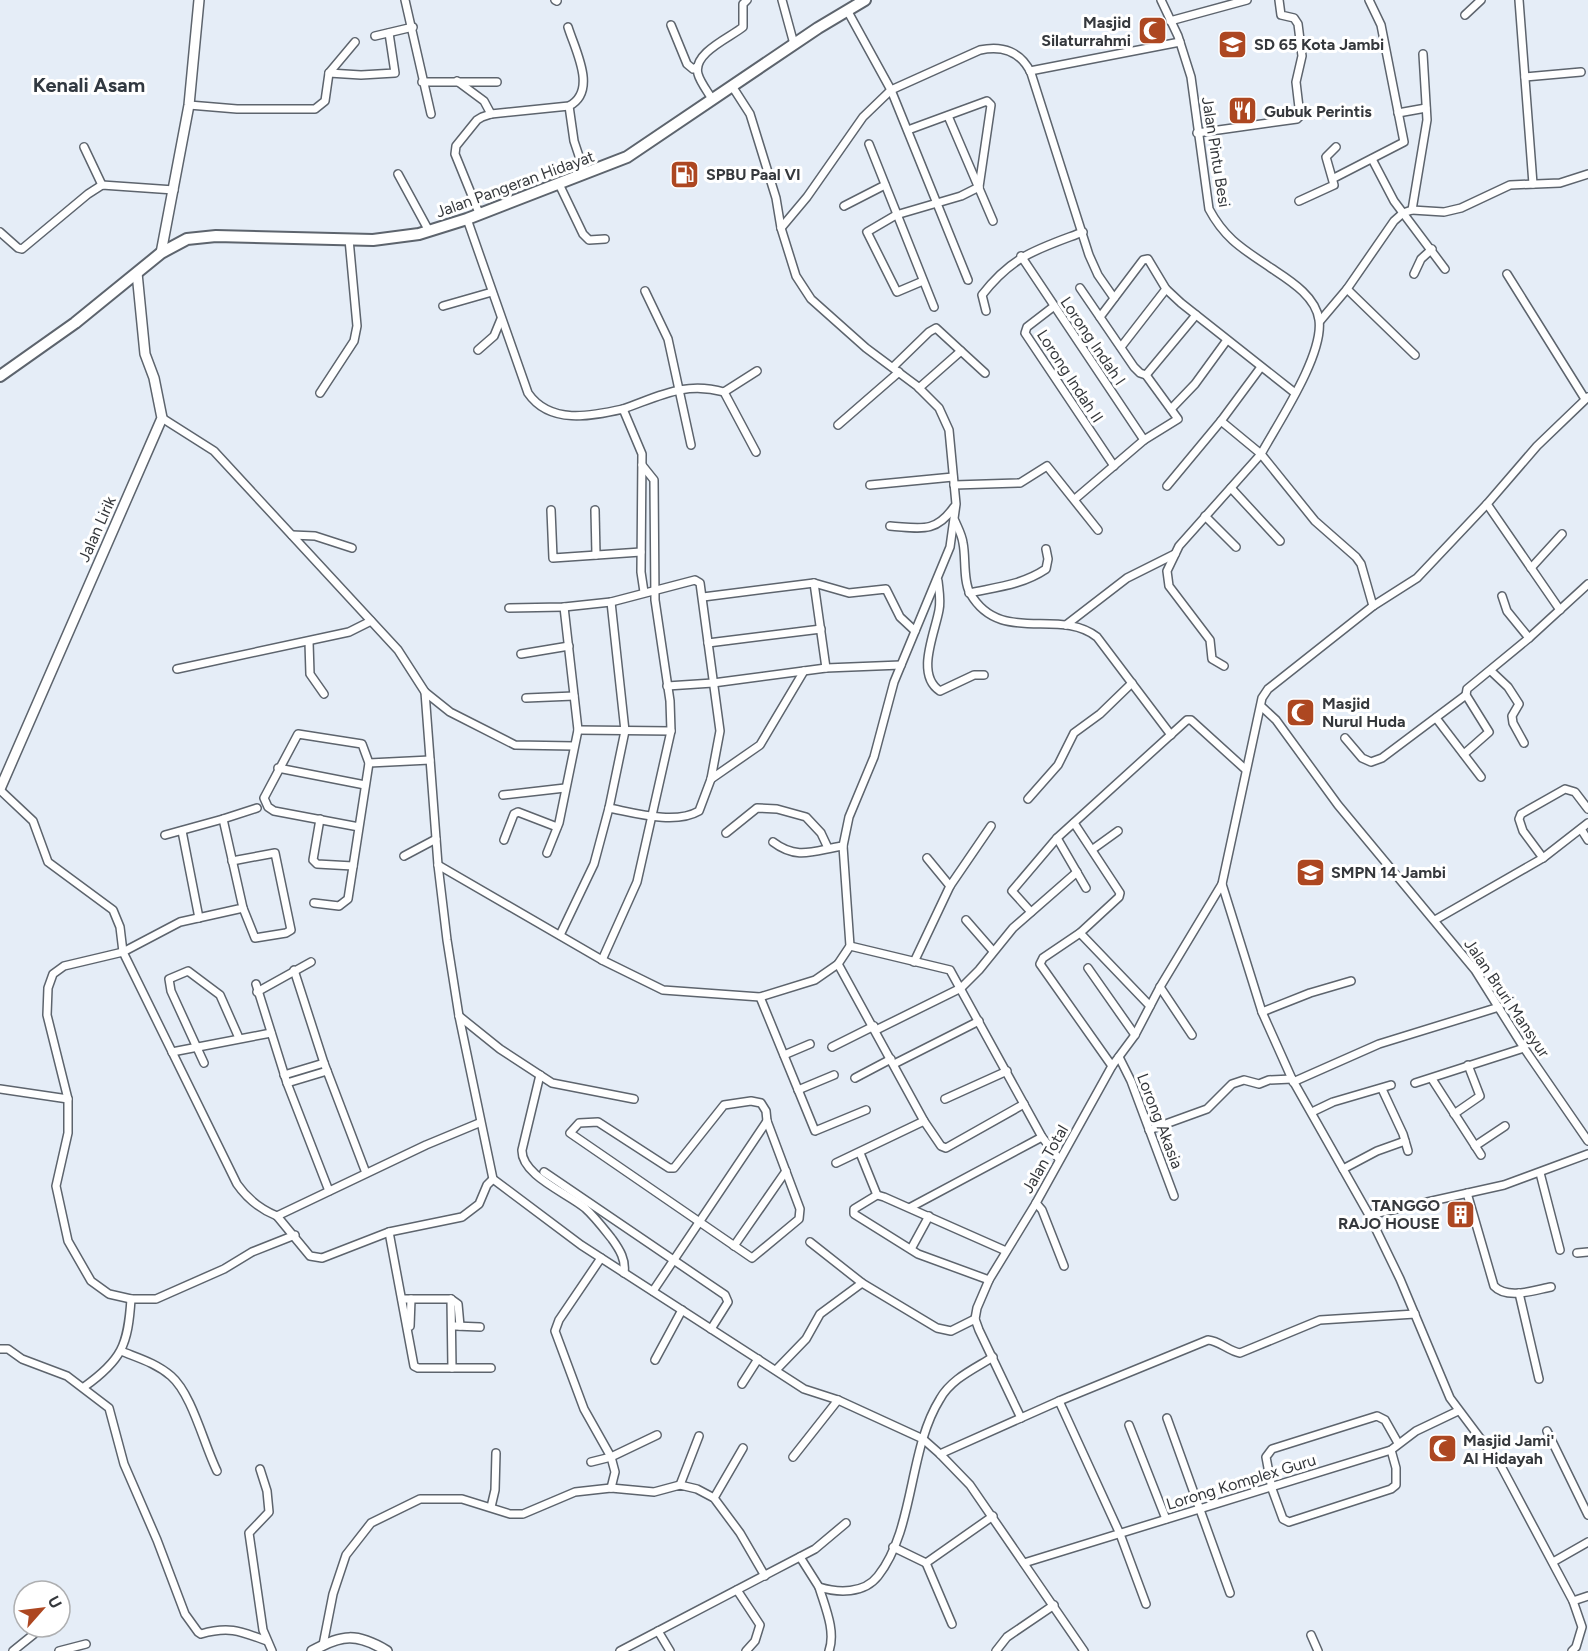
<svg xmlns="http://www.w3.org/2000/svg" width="1588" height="1651" viewBox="0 0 1588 1651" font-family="Figtree,sans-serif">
<rect width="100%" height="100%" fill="#e5edf7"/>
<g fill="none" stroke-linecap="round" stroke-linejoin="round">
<defs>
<g id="minor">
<polyline points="405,0 431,114"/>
<polyline points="555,0 557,1"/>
<polyline points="782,0 794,44"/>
<path d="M1161,0L1178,36L1191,77L1209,209C1225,239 1243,249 1271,268C1289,280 1316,296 1319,320C1324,355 1278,423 1261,454L1315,521L1356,557L1361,564L1373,606"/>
<polyline points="1519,0 1533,184"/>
<polyline points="847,10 891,90 968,280"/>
<polyline points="1465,15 1481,0"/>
<polyline points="1170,21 1247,0"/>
<polyline points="671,25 687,64 693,69 697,67"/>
<polyline points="375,36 413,27"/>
<polyline points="1030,71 1180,42"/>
<polyline points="329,73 361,75 395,73 389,33"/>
<polyline points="1525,77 1581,72"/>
<polyline points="457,81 484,101 491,114"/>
<polyline points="422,82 497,82"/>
<path d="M712,99C708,92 700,82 698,74C692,53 731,37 743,27V4L747,0"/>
<polyline points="189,105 237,109 315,109 325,101 329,73 355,42"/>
<polyline points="569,106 574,141 585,174"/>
<polyline points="1398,113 1426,108"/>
<polyline points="948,116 993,221"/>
<polyline points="908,130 987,101 991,105 979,187"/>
<polyline points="1197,133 1297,119 1300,116 1296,82 1302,56 1298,24 1294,18 1281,15 1279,0"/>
<polyline points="869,144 934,307"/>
<polyline points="84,147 102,185"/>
<polyline points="1372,159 1394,201 1445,269"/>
<polyline points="398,174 429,231"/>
<polyline points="1334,178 1404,142 1381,25 1369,0"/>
<polyline points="559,184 583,234 589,240 605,239"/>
<polyline points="1299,201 1334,185 1326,157 1336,147"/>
<polyline points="844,206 885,185"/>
<polyline points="1412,210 1444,212 1461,208 1510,185 1560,183 1588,174"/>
<path d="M479,213L455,154L456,146L477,120L482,117L491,114L569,106C598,91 575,50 568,27"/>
<path d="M467,219L528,393C550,425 591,416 623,409L642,454L641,572L644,592"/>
<path d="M781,228L807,197L863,117L891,90L980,50C1003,45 1021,52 1031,73L1089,255L1098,275L1114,298"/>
<polyline points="0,232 18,248 22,249 88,194 102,185 174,190"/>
<polyline points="1021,256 1144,440"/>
<polyline points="1414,274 1421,259 1432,249"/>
<polyline points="1507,274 1585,399"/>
<polyline points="923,281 897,292 867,232 896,215 961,196 979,187"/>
<polyline points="1347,289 1415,355"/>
<polyline points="645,291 668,339 691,445"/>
<polyline points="443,306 492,292"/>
<polyline points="1053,307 1027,327 1025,333 1114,466"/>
<path d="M986,311L982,295C1013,255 1038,249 1083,232"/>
<polyline points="1100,317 1143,260 1148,259 1166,289 1181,303 1295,393"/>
<polyline points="1320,321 1347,289 1394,221 1403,213 1412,210 1427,120 1423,54"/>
<polyline points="1121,347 1166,289"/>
<polyline points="478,350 494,336 501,319"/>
<polyline points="893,367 929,332 936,328 961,351"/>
<polyline points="1146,375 1196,315"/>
<polyline points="919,388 961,351 985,373"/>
<polyline points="724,392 756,452"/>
<polyline points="320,393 354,341 357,326 349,239"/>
<path d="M623,409C660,396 685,381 724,392L757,371"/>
<polyline points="1171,409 1195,384 1227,340"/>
<polyline points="162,418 214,451 398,650 425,692 438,865 447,940 459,1016 493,1179 581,1245 804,1389 838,1400 923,1439 940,1454 970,1485 1084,1651"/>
<polyline points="1221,421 1261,454 1179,546 1167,571 1169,586 1210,640 1212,659 1224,666"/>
<polyline points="838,425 899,372"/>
<polyline points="870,485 953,477"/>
<polyline points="954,485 1020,483 1047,466 1098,530"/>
<polyline points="1167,486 1221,421 1261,367"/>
<polyline points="1231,488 1280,541"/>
<polyline points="1075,499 1144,440 1178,419 1146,375 1140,373 1134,367 1080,288"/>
<polyline points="1487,504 1560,610"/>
<polyline points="551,510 553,558 641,552"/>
<polyline points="595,510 596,555"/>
<polyline points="1205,516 1236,547"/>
<path d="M955,521C958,528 962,535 963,543C966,557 963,581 970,593C1000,646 1059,607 1097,637L1171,735"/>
<path d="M890,526C920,528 935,534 954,507"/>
<polyline points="292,535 315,536 352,548"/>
<polyline points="1531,568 1562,534"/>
<path d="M938,581C939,591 941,601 939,610C935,633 915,675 940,691L974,675H984"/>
<polyline points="814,583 826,668"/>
<path d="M969,593C997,587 1022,585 1046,569L1048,559L1046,549"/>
<polyline points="1502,596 1507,611 1529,638"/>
<polyline points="703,597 814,583 849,593 886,589 900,617 915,631"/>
<path d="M509,608L564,607L611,602L695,580L700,583L720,731L711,779L699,811C675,825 635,813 609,808"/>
<polyline points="1066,625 1127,578 1175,554"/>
<polyline points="309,642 310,674 324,694"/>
<polyline points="708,643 821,629"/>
<polyline points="521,654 569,646"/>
<polyline points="177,669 349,632 371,621"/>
<polyline points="1491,671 1508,687 1519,704 1512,716 1513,723 1524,743"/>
<polyline points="667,686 713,683 826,668 901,665"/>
<polyline points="425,692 450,712 515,745 574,746"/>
<polyline points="526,698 574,696"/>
<polyline points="1262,707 1276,720 1338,805 1475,970 1524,1048 1588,1141"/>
<polyline points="1436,718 1481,777"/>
<polyline points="578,730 671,731"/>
<polyline points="1345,738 1362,758 1371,762 1382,758 1466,695"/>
<polyline points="1464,754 1489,732 1466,695 1467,689 1529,638 1588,584"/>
<polyline points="369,763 430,760"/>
<polyline points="278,768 365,785"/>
<polyline points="711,779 760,745 804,671"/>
<path d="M0,790L33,821L48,862L113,910L120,927L123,952L237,1184C248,1200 260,1209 277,1216L426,1145L479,1123"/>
<polyline points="503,795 565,788"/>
<polyline points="1028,799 1058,765 1074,733 1100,714 1132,683"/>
<polyline points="223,819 257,808"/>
<polyline points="320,819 313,860 317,864 353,866"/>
<polyline points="1074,823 1120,893 1119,897 1080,933 1043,958 1040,964 1112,1066"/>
<polyline points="1581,829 1588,840"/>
<polyline points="182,831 199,918"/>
<polyline points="726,833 757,808 777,809 806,817 821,833 828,848"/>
<polyline points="165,835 223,819 243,908 180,922 123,952 64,966 53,974 48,988 47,1015 68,1099 68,1133 56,1186 68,1241 91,1281 109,1294 131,1299 156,1299 224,1269 252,1252 295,1235"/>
<polyline points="1057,838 1086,888"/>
<polyline points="504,840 514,814 518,812 557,827"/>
<path d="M773,842C798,861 815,850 843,846"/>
<polyline points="1093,849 1118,831"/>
<polyline points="547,853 559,823 578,730 564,607"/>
<polyline points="404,856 436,839"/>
<polyline points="927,858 950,886"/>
<polyline points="1543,858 1523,831 1519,819 1521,814 1565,789 1575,792 1588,809"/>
<polyline points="232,861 275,853 291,930 286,933 255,938 243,908"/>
<polyline points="438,865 602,960 663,990 760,997 815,980 838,964 850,946 843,846 849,817 874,757 894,682 950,547 956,504 949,430 939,408 917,386 866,348 811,299 796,276 781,228 776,198 750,114 732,86"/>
<polyline points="314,903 339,906 348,899 369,763 362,744 298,734 264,798 268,807 274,811 359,827"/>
<polyline points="1031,912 1012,891 1057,838 1187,720 1191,720 1245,769"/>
<polyline points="966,920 993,951"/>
<polyline points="1435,920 1543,858 1588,823"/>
<polyline points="1080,933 1150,1006"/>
<polyline points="560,935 594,864 609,808 625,731 611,602"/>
<polyline points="850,946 950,970 1042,1137 1059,1159"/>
<polyline points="602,960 637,882 671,731 670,701 655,600 654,480 642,465"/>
<polyline points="914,962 950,886 991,826"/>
<polyline points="838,964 924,1121 941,1146 946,1148 1024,1104"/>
<polyline points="1088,968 1135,1035"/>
<polyline points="294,970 324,1063 366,1173"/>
<polyline points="256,984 287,1083 329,1191"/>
<polyline points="1160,987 1192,1035"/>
<polyline points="257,992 311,962"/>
<polyline points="760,997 815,1131 866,1110"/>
<polyline points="1262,1012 1310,993 1351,981"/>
<polyline points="459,1016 500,1049 552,1083 634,1099"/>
<polyline points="876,1030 961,988 979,970 1013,928 1077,872"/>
<polyline points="832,1047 874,1026"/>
<polyline points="172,1052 271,1033"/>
<polyline points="784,1055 810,1044"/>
<polyline points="1119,1057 1131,1081 1174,1196"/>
<polyline points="204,1063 171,991 169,979 188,971 220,995 239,1038"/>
<polyline points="894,1064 979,1021"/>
<polyline points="284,1075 324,1063"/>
<path d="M540,1075L522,1150C521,1175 567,1193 585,1208C595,1217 604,1229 612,1239C620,1250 626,1260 624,1273"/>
<polyline points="855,1078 891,1059"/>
<polyline points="1432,1079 1481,1155"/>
<polyline points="1293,1082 1379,1044 1499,1007"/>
<polyline points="287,1083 327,1071"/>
<polyline points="1415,1083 1524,1048"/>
<polyline points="0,1089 68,1099"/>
<polyline points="1382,1089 1403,1134 1408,1151"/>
<polyline points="798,1090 834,1075"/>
<polyline points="945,1099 1007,1071"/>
<polygon points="751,1101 761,1103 766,1111 767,1121 800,1209 799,1219 752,1258 570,1133 579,1123 598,1122 669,1168 674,1168 724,1105"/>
<polyline points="1312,1112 1333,1102 1391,1085"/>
<polyline points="1454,1114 1480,1096 1468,1065"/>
<polyline points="1149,1130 1207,1109 1232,1084 1244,1080 1259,1084 1269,1080 1292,1079"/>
<polyline points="1475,1146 1505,1126"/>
<polyline points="860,1153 877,1195"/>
<polyline points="836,1163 924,1121"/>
<polyline points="1343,1169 1377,1151 1405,1141"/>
<polyline points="544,1172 725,1295 728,1302 711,1329"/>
<polyline points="1540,1173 1560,1250"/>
<path d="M1467,1193L1494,1286C1507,1300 1535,1290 1551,1287"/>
<polyline points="1036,1203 1042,1210 1064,1266"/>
<polyline points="911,1207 1042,1137"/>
<polyline points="1369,1215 1504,1185 1588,1154"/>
<polyline points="277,1216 310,1256 322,1258 389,1232 462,1217 479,1204 487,1185 493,1179"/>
<polyline points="389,1232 414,1366 418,1368 491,1368"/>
<polyline points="810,1242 862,1283 937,1328 951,1331 975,1319"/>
<polyline points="734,1246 786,1171"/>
<polyline points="911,1249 929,1216"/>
<polyline points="1577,1253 1588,1252"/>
<polyline points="601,1258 559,1320 555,1331 584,1409 611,1457 615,1472 611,1488"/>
<polyline points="989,1280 918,1254 854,1214 854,1209 877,1195 884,1197 1006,1251"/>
<polyline points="653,1291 767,1121"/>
<polyline points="1519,1293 1539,1379"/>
<polyline points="402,1299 451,1299 452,1368"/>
<polyline points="451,1299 458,1304 460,1326"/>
<polyline points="410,1326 411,1299"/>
<polyline points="455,1326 480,1327"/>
<path d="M0,1349H8L22,1359L67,1376L109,1408L124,1464L157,1540L185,1614L198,1632L201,1634C229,1626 240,1631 267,1641"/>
<path d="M121,1351C138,1358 156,1363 171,1376C192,1394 204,1445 217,1471"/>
<polyline points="655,1360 682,1310"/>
<polyline points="776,1370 806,1339 820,1314 862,1283"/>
<polyline points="742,1384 758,1359"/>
<path d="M84,1387C122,1360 128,1345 131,1299"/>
<polyline points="1059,1401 1120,1534 1146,1604"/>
<polyline points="1021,1418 979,1330 975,1319 977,1308 989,1280 1036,1203 1112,1066 1135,1035 1160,987 1222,884"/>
<polyline points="1167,1418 1230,1593"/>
<polyline points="1129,1425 1166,1519"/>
<polyline points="1547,1431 1588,1515"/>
<polyline points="1391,1450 1396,1468 1396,1485 1391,1489 1289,1522 1283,1519 1272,1489 1266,1457 1272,1449 1377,1416 1385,1420 1398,1443"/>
<path d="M940,1454L1059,1401L1208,1340C1220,1341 1228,1351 1240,1353L1320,1320L1415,1314"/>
<polyline points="793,1457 838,1400"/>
<polyline points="591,1462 611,1457 657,1435"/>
<polyline points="260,1469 267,1491 269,1512 249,1533 263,1630 272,1651"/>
<polyline points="680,1485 699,1436"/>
<polyline points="714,1498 743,1448"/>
<polyline points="491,1507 495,1490 496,1453"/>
<polyline points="893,1547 926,1563 993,1516"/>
<path d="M800,1557L819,1587C838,1593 864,1594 878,1576C915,1529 908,1450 940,1399C951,1379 974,1369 993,1357"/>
<polyline points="1553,1562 1588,1542"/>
<polyline points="926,1563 952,1624"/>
<polyline points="1024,1563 1391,1450 1416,1431 1458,1411"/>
<path d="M819,1587C825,1607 836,1631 829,1651"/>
<polyline points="737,1590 760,1625 755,1641 746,1651"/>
<polyline points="1573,1601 1588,1596"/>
<polyline points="658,1631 670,1651"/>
<polyline points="1311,1635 1318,1651"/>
<polyline points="323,1645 333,1594 346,1555 371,1523 420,1499 462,1499 510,1514 523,1514 575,1492 611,1488 654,1492 680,1485 697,1489 714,1498 740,1533 765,1576"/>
<polyline points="13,1651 34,1634"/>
<polyline points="59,1651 86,1644"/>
<polyline points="620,1651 815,1549 846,1523"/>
<polyline points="996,1651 1007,1637 1054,1605"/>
<polyline points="1572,1651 1576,1647 1582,1627 1573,1601 1501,1466 1450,1398 1400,1279 1369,1215 1292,1079 1262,1012 1222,884 1262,698 1268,689 1373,606 1417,578 1487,504 1537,446 1588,397"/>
</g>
<g id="secondary">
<polyline points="161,253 189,105 199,0"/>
<polyline points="0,789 162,418 154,378 145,354 137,273"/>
<path d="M312,1651C342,1634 357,1633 387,1651"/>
</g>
<polyline id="trunk" points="0,376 75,323 161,253 187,239 216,236 373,240 419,234 467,219 627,157 818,28 865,0"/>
</defs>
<use href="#minor" stroke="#5d646d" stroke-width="10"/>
<use href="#secondary" stroke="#5d646d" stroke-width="12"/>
<use href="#trunk" stroke="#5d646d" stroke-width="14"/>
<use href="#minor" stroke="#fff" stroke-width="7"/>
<use href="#secondary" stroke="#fff" stroke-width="9"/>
<use href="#trunk" stroke="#fff" stroke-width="10"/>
</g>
<defs>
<symbol id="mosque-square" viewBox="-11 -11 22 22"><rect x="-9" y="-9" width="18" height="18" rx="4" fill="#ad4721" stroke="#fff"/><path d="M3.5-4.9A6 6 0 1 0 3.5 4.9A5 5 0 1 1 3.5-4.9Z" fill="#fff"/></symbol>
<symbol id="school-square" viewBox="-11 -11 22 22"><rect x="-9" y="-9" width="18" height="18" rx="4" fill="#ad4721" stroke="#fff"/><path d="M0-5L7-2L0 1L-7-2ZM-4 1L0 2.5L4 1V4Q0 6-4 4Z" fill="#fff"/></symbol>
<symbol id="restaurant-square" viewBox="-11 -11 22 22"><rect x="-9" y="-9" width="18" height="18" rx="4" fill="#ad4721" stroke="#fff"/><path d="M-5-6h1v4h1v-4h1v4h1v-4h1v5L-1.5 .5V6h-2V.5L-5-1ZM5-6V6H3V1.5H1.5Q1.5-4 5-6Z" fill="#fff"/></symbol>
<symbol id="fuel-square" viewBox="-11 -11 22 22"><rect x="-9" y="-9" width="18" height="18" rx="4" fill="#ad4721" stroke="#fff"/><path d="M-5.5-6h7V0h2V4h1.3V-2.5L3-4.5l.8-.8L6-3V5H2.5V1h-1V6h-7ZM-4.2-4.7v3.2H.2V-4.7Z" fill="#fff"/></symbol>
<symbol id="building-square" viewBox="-11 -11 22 22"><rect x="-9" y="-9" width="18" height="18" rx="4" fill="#ad4721" stroke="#fff"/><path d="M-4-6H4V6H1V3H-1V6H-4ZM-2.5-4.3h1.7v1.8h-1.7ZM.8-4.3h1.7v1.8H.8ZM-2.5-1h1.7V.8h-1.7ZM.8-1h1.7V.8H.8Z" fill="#fff"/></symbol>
</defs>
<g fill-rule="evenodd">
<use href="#mosque-square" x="1136" y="14" width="33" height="33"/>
<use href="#school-square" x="1216" y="28" width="33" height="33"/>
<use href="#restaurant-square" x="1226" y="94" width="33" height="33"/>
<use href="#fuel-square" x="668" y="158" width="33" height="33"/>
<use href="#mosque-square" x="1284" y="696" width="33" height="33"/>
<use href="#school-square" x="1294" y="856" width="33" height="33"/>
<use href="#building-square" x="1444" y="1198" width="33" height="33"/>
<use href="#mosque-square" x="1426" y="1432" width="33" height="33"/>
</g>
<g text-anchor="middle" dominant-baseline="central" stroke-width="6" stroke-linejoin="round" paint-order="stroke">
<g font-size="16" font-weight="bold" fill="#35383c" stroke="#fff" text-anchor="start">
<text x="1131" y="22" text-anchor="end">Masjid<tspan x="1131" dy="18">Silaturrahmi</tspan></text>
<text x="1254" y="44">SD 65 Kota Jambi</text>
<text x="1264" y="111">Gubuk Perintis</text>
<text x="706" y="174">SPBU Paal VI</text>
<text x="1322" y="703">Masjid<tspan x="1322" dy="18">Nurul Huda</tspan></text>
<text x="1331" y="872">SMPN 14 Jambi</text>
<text x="1440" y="1205" text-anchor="end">TANGGO<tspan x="1440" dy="18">RAJO HOUSE</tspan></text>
<text x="1463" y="1440">Masjid Jami'<tspan x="1463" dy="18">Al Hidayah</tspan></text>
</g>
<g font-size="16" fill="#35383c" stroke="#fff">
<text transform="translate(1216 152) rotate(81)">Jalan Pintu Besi</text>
<text transform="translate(515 184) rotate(-20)">Jalan Pangeran Hidayat</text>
<text transform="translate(1093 341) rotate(56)">Lorong Indah I</text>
<text transform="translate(1070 376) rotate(57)">Lorong Indah II</text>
<text transform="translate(97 529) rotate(-66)">Jalan Lirik</text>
<text transform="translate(1507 998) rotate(56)">Jalan Bruri Mansyur</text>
<text transform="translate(1160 1121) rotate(69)">Lorong Akasia</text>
<text transform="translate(1045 1159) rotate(-60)">Jalan Total</text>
<text transform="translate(1241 1482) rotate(-17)">Lorong Komplex Guru</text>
</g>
<g font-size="20" font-weight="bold" fill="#323941" stroke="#fff">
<text x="89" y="85">Kenali Asam</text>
</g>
</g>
<g transform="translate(42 1609) rotate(62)"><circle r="28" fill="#ffffff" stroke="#aeafb1" stroke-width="1.5"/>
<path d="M0-4.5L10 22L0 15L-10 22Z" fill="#ad4721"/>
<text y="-9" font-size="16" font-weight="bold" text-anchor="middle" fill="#35383c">U</text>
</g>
</svg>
